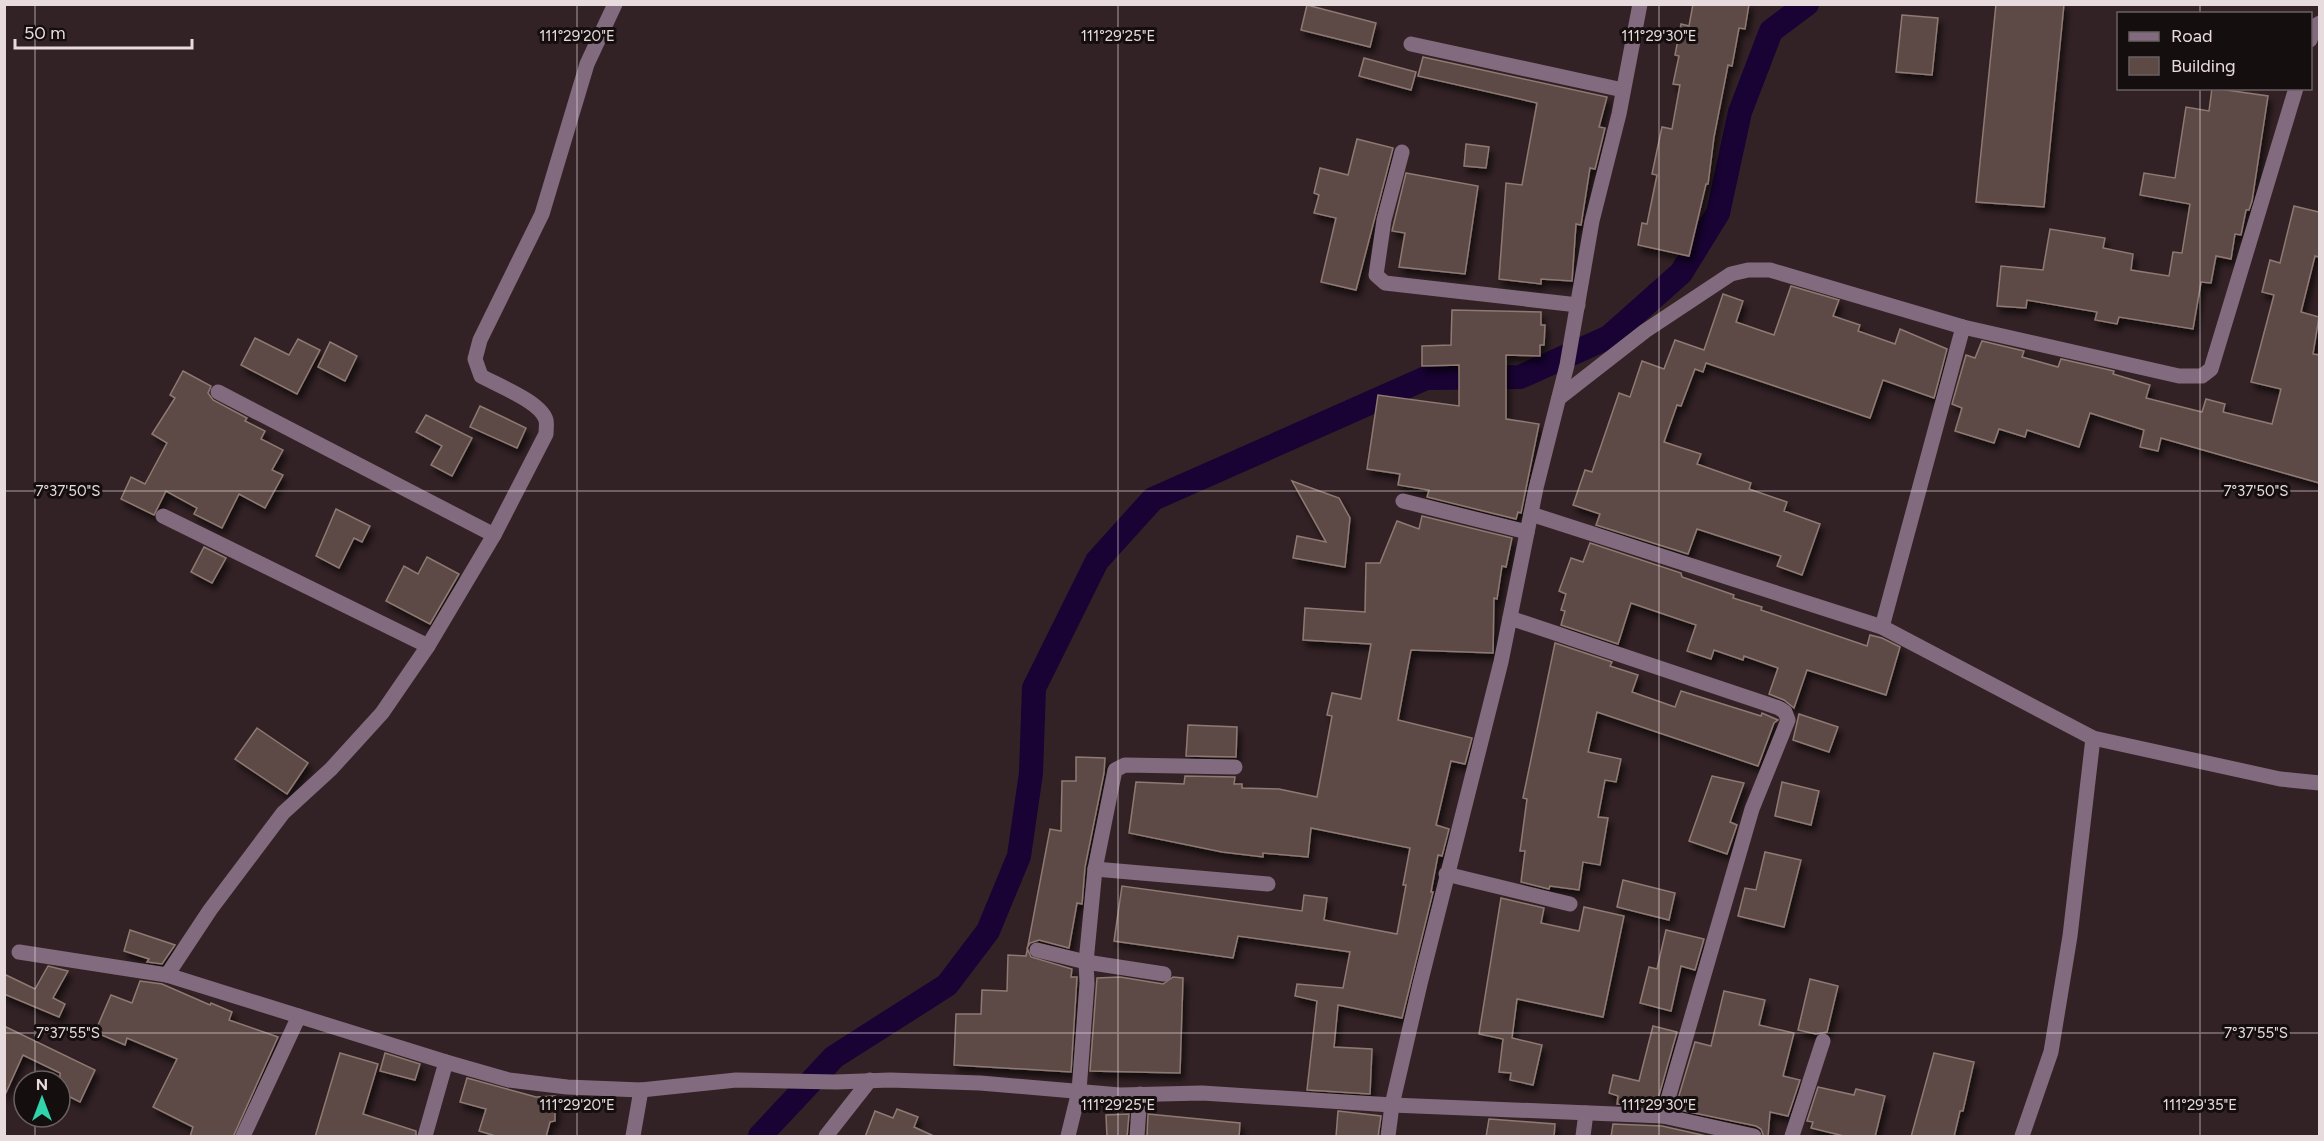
<svg xmlns="http://www.w3.org/2000/svg" width="2324" height="1141" viewBox="0 0 2324 1141" font-family="Figtree,sans-serif">
<defs>
<filter id="shadow"><feDropShadow dx="3.5" dy="6" stdDeviation="3" flood-color="#0009"/></filter>
</defs>
<rect width="100%" height="100%" fill="#332225"/>
<g fill="none" stroke-linecap="round" stroke-linejoin="round">
<polyline stroke="#190234" stroke-width="24" points="760,1136 834,1057 947,985 988,931 1019,856 1031,773 1034,688 1097,561 1153,499 1426,378 1520,377 1609,337 1681,273 1718,213 1740,112 1771,31 1807,4"/>
</g>
<g fill="#5d4a44" stroke="#8e7973" stroke-width="1.5" filter="url(#shadow)">
<polygon points="1693,4 1749,4 1745,29 1739,28 1732,66 1728,65 1714,137 1708,184 1706,184 1689,256 1638,245 1642,223 1647,224 1657,175 1652,174 1662,127 1672,129 1680,85 1673,84 1679,56 1675,55 1681,24 1689,26"/>
<polygon points="1996,4 2064,4 2044,207 1976,202"/>
<polygon points="1307,5 1376,23 1370,47 1301,30"/>
<polygon points="1902,15 1938,18 1932,75 1896,72"/>
<polygon points="1423,57 1607,97 1599,127 1605,128 1595,169 1590,168 1581,225 1576,224 1572,281 1541,279 1541,284 1499,279 1506,183 1522,185 1537,103 1418,76"/>
<polygon points="1364,58 1416,72 1411,90 1359,76"/>
<polygon points="2212,88 2268,96 2252,201 2249,210 2246,210 2241,235 2235,234 2231,259 2216,256 2211,283 2201,282 2193,329 2119,317 2117,324 2095,320 2097,312 2027,300 2026,308 1997,306 2001,266 2043,270 2050,229 2105,238 2103,248 2133,254 2131,270 2169,276 2173,252 2182,253 2190,204 2140,195 2144,173 2175,178 2186,107 2209,111"/>
<polygon points="1357,139 1393,148 1356,290 1321,282 1336,218 1314,213 1319,195 1314,193 1320,168 1348,175"/>
<polygon points="1466,144 1489,147 1486,168 1464,166"/>
<polygon points="1406,173 1478,186 1465,274 1399,267 1405,233 1392,231"/>
<polygon points="2294,206 2319,212 2319,257 2315,256 2301,312 2319,317 2313,354 2319,355 2319,483 2161,438 2158,451 2140,447 2144,430 2090,413 2079,447 2027,430 2025,437 1999,429 1994,443 1955,431 1962,408 1952,404 1966,355 1975,358 1982,341 2024,351 2022,357 2058,367 2061,359 2114,371 2113,374 2150,385 2146,398 2202,412 2206,399 2225,404 2223,412 2272,424 2281,389 2251,382 2274,295 2262,292 2270,260 2280,263"/>
<polygon points="1791,286 1839,300 1833,316 1860,325 1858,331 1895,344 1900,329 1947,349 1934,398 1883,380 1870,418 1706,363 1703,372 1695,369 1681,406 1677,405 1664,442 1701,454 1697,464 1751,483 1749,489 1787,502 1784,511 1820,524 1802,575 1777,566 1781,556 1697,529 1688,554 1596,525 1600,514 1573,505 1585,470 1592,472 1619,393 1630,397 1642,361 1664,369 1675,340 1704,350 1723,294 1743,301 1736,322 1774,335"/>
<polygon points="1452,310 1541,312 1541,325 1545,325 1544,345 1540,345 1540,356 1506,355 1506,419 1539,424 1521,513 1518,512 1516,519 1427,497 1429,490 1398,485 1400,474 1367,469 1378,395 1459,406 1459,365 1422,366 1422,346 1451,345"/>
<polygon points="255,338 289,355 298,339 320,350 297,394 241,365"/>
<polygon points="330,342 357,356 345,381 318,367"/>
<polygon points="183,371 211,386 208,393 213,400 247,418 245,421 265,431 261,439 283,450 272,470 283,475 265,508 239,494 222,528 194,514 197,508 166,491 154,515 121,499 131,477 145,484 167,443 152,434 175,398 170,395"/>
<polygon points="480,406 526,428 517,448 470,427"/>
<polygon points="426,415 472,438 452,476 431,465 442,446 416,432"/>
<polygon points="1292,481 1339,498 1350,518 1345,567 1293,558 1297,536 1326,542"/>
<polygon points="336,509 370,526 362,542 354,538 339,568 316,556"/>
<polygon points="1422,516 1512,538 1506,567 1502,566 1497,599 1494,598 1493,653 1411,650 1398,720 1472,738 1465,764 1451,761 1436,825 1449,829 1442,856 1438,855 1431,892 1433,892 1402,1018 1338,1005 1334,1047 1372,1049 1370,1094 1307,1090 1317,1001 1295,996 1297,984 1343,988 1350,952 1238,936 1233,958 1114,941 1122,886 1302,911 1304,895 1327,898 1324,920 1397,934 1406,885 1403,885 1410,848 1311,828 1308,857 1263,853 1263,857 1222,852 1129,833 1136,782 1184,784 1185,776 1235,777 1234,784 1242,784 1242,788 1279,789 1317,797 1332,716 1327,715 1332,693 1361,699 1371,644 1303,640 1305,608 1365,612 1366,563 1380,563 1397,521 1419,529"/>
<polygon points="1590,543 1681,573 1682,577 1734,595 1733,598 1762,607 1761,610 1867,646 1870,635 1882,638 1900,647 1886,695 1807,670 1794,708 1784,700 1769,694 1778,668 1744,656 1743,660 1714,650 1711,659 1687,651 1696,625 1631,603 1618,644 1561,625 1565,611 1561,610 1566,594 1559,591 1571,558 1583,562"/>
<polygon points="204,547 226,558 212,583 191,572"/>
<polygon points="427,557 459,574 430,624 386,601 404,566 418,574"/>
<polygon points="1555,643 1612,662 1610,666 1638,675 1632,692 1675,707 1681,691 1761,716 1762,713 1778,720 1774,723 1758,766 1597,712 1588,752 1621,759 1616,782 1605,780 1598,817 1608,818 1600,865 1583,862 1579,890 1550,886 1549,889 1521,882 1525,851 1520,851 1527,799 1523,798"/>
<polygon points="1799,714 1838,727 1829,752 1793,740"/>
<polygon points="1188,725 1237,727 1236,757 1186,756"/>
<polygon points="257,728 308,763 287,794 235,759"/>
<polygon points="1076,757 1105,758 1104,773 1085,867 1082,904 1077,903 1069,948 1039,940 1030,943 1027,948 1031,957 1072,969 1071,977 1077,977 1071,1072 954,1065 956,1014 981,1014 982,990 1007,991 1008,955 1026,956 1050,829 1061,831 1062,781 1076,781"/>
<polygon points="1712,776 1744,783 1730,822 1737,825 1727,854 1689,841"/>
<polygon points="1782,782 1819,791 1811,825 1775,816"/>
<polygon points="1765,852 1801,860 1784,927 1738,916 1745,888 1756,890"/>
<polygon points="1623,880 1675,893 1669,920 1617,907"/>
<polygon points="1501,898 1544,908 1541,923 1579,931 1584,907 1624,916 1603,1017 1517,999 1512,1038 1542,1045 1533,1085 1510,1080 1511,1073 1499,1072 1503,1039 1479,1034"/>
<polygon points="130,930 175,945 162,964 147,962 149,959 124,951"/>
<polygon points="1666,930 1704,939 1695,970 1681,966 1671,1011 1640,1003 1649,967 1657,969"/>
<polygon points="48,966 68,971 53,998 65,1004 59,1017 4,994 4,974 35,989"/>
<polygon points="1120,977 1163,984 1173,977 1183,978 1180,1073 1090,1071 1097,978"/>
<polygon points="1810,979 1838,986 1827,1032 1816,1034 1798,1030"/>
<polygon points="140,981 162,984 210,1005 211,1003 232,1012 229,1020 278,1037 233,1137 190,1137 193,1127 153,1107 177,1059 127,1038 125,1045 95,1032 111,995 132,1003"/>
<polygon points="1724,991 1765,1000 1759,1025 1794,1033 1783,1076 1800,1080 1788,1116 1770,1112 1768,1137 1764,1137 1761,1129 1756,1126 1675,1109 1695,1042 1711,1046"/>
<polygon points="4,1026 95,1070 80,1102 60,1092 60,1073 23,1055 4,1097"/>
<polygon points="1653,1026 1677,1032 1656,1106 1617,1104 1618,1096 1609,1093 1613,1075 1639,1081"/>
<polygon points="340,1053 378,1064 363,1114 416,1131 416,1137 315,1137"/>
<polygon points="385,1053 420,1064 415,1080 380,1071"/>
<polygon points="1934,1053 1974,1062 1963,1111 1960,1111 1954,1137 1911,1137"/>
<polygon points="467,1078 536,1097 555,1096 555,1121 550,1122 546,1137 499,1137 479,1131 486,1109 460,1102"/>
<polygon points="1818,1087 1854,1095 1856,1089 1885,1096 1875,1137 1848,1137 1811,1128 1813,1122 1807,1121"/>
<polygon points="897,1109 918,1117 914,1127 936,1137 865,1137 875,1111 893,1118"/>
<polygon points="1338,1111 1381,1116 1378,1137 1336,1137"/>
<polygon points="1129,1114 1127,1137 1107,1137 1106,1115"/>
<polygon points="1148,1114 1240,1123 1239,1137 1147,1137"/>
<polygon points="1489,1119 1555,1124 1554,1137 1486,1137"/>
<polygon points="1613,1124 1662,1126 1711,1137 1611,1137"/>
</g>
<g fill="none" stroke-linecap="round" stroke-linejoin="round">
<g stroke="#836b7f" stroke-width="15">
<path d="M615,4L587,64L542,214L480,340L475,359L481,376C497,385 541,402 546,420C547,424 546,430 546,434L494,535L428,646L382,713L331,769L283,813L210,910L167,975L446,1062L509,1080L567,1087L641,1090L736,1080L836,1082L890,1080L980,1083L1120,1095L1202,1093L1392,1105L1663,1116L1754,1136"/>
<polyline points="2310,40 2315,26 2320,23"/>
<polyline points="1411,44 1623,90"/>
<polyline points="1402,152 1384,220 1376,275 1385,283 1578,305"/>
<polyline points="218,392 494,535"/>
<polyline points="1559,398 1645,331 1731,274 1748,270 1770,270 1963,327 2179,376 2202,376 2211,369 2296,88"/>
<polyline points="1403,501 1527,532"/>
<polyline points="1531,514 1882,627 2093,738 2280,779 2320,783"/>
<polyline points="163,516 428,646"/>
<polyline points="1510,618 1779,708 1785,712 1788,720 1752,809 1663,1116"/>
<polyline points="1882,627 1963,327"/>
<polyline points="1095,869 1268,884"/>
<polyline points="1446,874 1570,904"/>
<polyline points="1037,950 1086,962 1164,974"/>
<polyline points="19,952 167,975"/>
<polyline points="243,1136 299,1016"/>
<polyline points="425,1136 446,1062"/>
<polyline points="633,1136 641,1090"/>
<polyline points="826,1136 870,1080"/>
<polyline points="1068,1136 1079,1091 1087,983 1086,962 1095,869 1115,770 1125,765 1235,767"/>
<polyline points="1137,1136 1140,1094"/>
<polyline points="1388,1136 1392,1105 1420,984 1501,662 1536,488 1567,365 1592,221 1619,114 1640,4"/>
<polyline points="1583,1136 1586,1113"/>
<polyline points="1792,1136 1823,1041"/>
<polyline points="2022,1136 2051,1052 2070,936 2093,738"/>
</g>
</g>
<path fill="none" stroke="#e7dbdd" stroke-width="1.5" stroke-opacity="0.45" d="M35,4V1081M577,4V1136M1118,4V1136M1659,4V1136M2200,4V14M2200,88V1136M4,491H2320M4,1033H2320M35,1117V1136"/>
<g font-size="15" text-anchor="middle" fill="#e7dbdd" stroke="#150e0f" stroke-width="6" stroke-linejoin="round" paint-order="stroke">
<text x="577" y="41">111°29'20"E</text>
<text x="1118" y="41">111°29'25"E</text>
<text x="1659" y="41">111°29'30"E</text>
<text x="68" y="496">7°37'50"S</text>
<text x="2256" y="496">7°37'50"S</text>
<text x="68" y="1038">7°37'55"S</text>
<text x="2256" y="1038">7°37'55"S</text>
<text x="577" y="1110">111°29'20"E</text>
<text x="1118" y="1110">111°29'25"E</text>
<text x="1659" y="1110">111°29'30"E</text>
<text x="2200" y="1110">111°29'35"E</text>
</g>
<rect width="2324" height="1141" fill="none" stroke="#e7dbdd" stroke-width="12"/>
<rect x="2117" y="12" width="195" height="78" fill="#150e0f" stroke="#696061" stroke-width="1.5"/>
<rect x="2129" y="32" width="30" height="9" fill="#836b7f" stroke="#696061" stroke-width="1.5"/>
<text x="2171" y="42" font-size="18" fill="#e7dbdd">Road</text>
<rect x="2129" y="57" width="30" height="18" fill="#5d4a44" stroke="#696061" stroke-width="1.5"/>
<text x="2171" y="72" font-size="18" fill="#e7dbdd">Building</text>
<g transform="translate(42 1099)"><circle r="28" fill="#150e0f" stroke="#696061" stroke-width="1.5"/>
<path d="M0-4.5L10 22L0 15L-10 22Z" fill="#2fd4aa"/>
<text y="-9" font-size="16" font-weight="bold" text-anchor="middle" fill="#e7dbdd">N</text>
</g>
<path d="M15 39v9h177v-9" fill="none" stroke="#e7dbdd" stroke-width="3"/>
<text x="24" y="39" font-size="18" fill="#e7dbdd" stroke="#150e0f" stroke-width="4.5" paint-order="stroke">50 m</text>
</svg>
